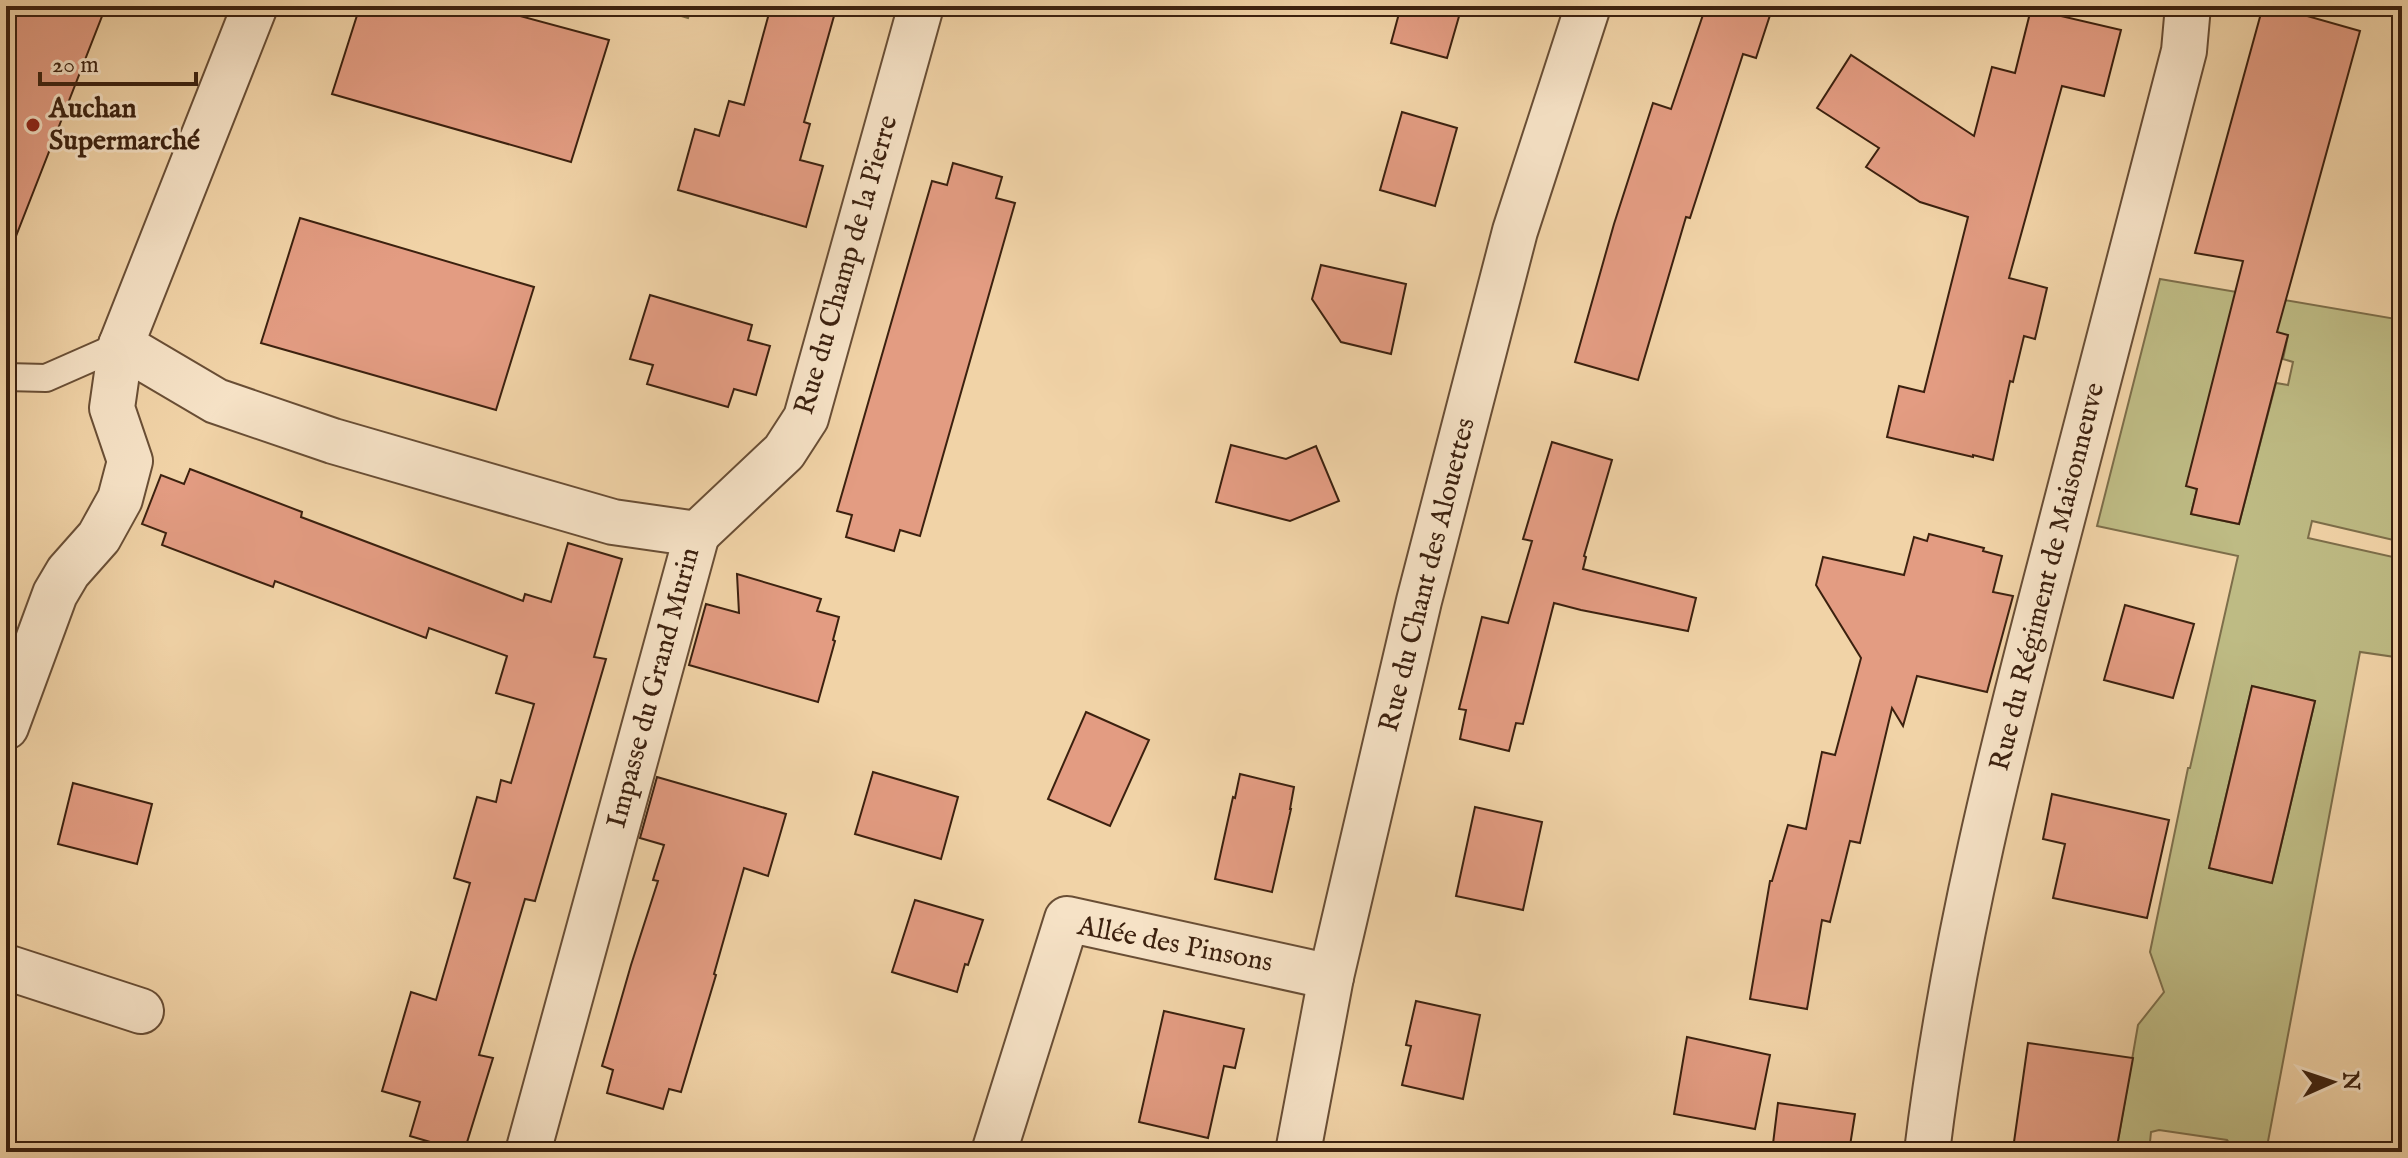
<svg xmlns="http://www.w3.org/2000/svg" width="2408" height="1158" viewBox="0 0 2408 1158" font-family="'IM FELL English',serif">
<rect width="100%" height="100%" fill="#f1d3a7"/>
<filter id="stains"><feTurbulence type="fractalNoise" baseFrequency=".0025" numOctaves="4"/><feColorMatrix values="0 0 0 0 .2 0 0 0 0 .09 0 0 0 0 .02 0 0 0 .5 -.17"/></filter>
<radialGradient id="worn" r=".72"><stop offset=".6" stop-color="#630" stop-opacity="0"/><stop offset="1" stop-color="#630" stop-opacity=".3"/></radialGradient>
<g fill="#bebb84" stroke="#7d6e4a" stroke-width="2" fill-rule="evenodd">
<polygon points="648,6 692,6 688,18"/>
<path d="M2160,279L2402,320V542L2312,521L2308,538L2402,559V658L2360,652L2266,1152H2227L2229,1143L2227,1140L2159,1130L2151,1132L2149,1152H2116L2138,1025L2164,992L2150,952L2188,768H2190L2238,556L2097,526ZM2288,335L2283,359L2293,362L2288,385L2276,383L2239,524L2191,514L2197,489ZM2252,686L2315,701L2272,883L2209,868Z"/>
</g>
<g fill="#e39c82" stroke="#3c210f" stroke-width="2">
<polygon points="6,6 106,6 9,254 6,253"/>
<polygon points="360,6 483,6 609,40 571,162 332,94"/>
<polygon points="771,6 831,6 829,14 834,16 804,122 810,124 800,160 823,166 806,227 678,190 695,129 719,136 729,101 744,105"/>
<polygon points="1401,6 1462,6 1447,58 1391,43"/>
<polygon points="1706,6 1773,6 1756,58 1743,54 1690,218 1686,217 1638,380 1575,362 1614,224 1653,103 1671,109"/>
<polygon points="2263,6 2272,6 2360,31 2277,332 2288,335 2239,524 2191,514 2197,489 2186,486 2243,261 2195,253"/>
<polygon points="2031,9 2121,30 2104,96 2062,86 2009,278 2047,288 2035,339 2024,336 2013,382 2010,381 1993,460 1973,455 1973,457 1887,437 1899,386 1924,392 1968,217 1920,202 1866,167 1879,148 1817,108 1851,55 1974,136 1992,67 2015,73"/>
<polygon points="1402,112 1457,128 1435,206 1380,190"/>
<polygon points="953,163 1002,177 996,198 1015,203 920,536 900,530 894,551 846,537 852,515 837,511 932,181 947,185"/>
<polygon points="300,218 534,287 496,410 261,343"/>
<polygon points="1321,265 1406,284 1391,354 1341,342 1312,299"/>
<polygon points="650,295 752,325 748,340 770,346 756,395 734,389 728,407 647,384 653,365 630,359"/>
<polygon points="1552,442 1612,460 1584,556 1586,557 1583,569 1696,598 1688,631 1581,610 1554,603 1523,724 1516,723 1509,751 1460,739 1466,710 1459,709 1482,617 1508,623 1532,541 1523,539"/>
<polygon points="1231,445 1286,459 1316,446 1339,501 1290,521 1216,502"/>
<polygon points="190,469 302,512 301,517 523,601 525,594 551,602 568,543 622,559 594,657 606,659 535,901 525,899 479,1055 493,1058 464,1152 410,1136 420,1102 382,1091 411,992 436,1000 470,883 454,878 477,797 496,802 501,780 511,783 534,704 496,693 507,656 429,628 426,638 275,581 273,587 162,545 166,533 142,524 161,475 184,484"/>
<polygon points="1929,534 1984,548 1983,551 2002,556 1993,592 2013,596 1987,692 1917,676 1903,726 1892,708 1860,843 1850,841 1830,922 1822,920 1807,1009 1750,999 1770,881 1772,881 1788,825 1806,829 1822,752 1835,755 1861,658 1816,585 1823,557 1904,575 1914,537 1927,541"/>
<polygon points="737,574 821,599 817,611 839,617 833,640 835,641 818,702 689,665 706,604 739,613"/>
<polygon points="2125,605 2194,624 2173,698 2104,680"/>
<polygon points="2252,686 2315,701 2272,883 2209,868"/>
<polygon points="1086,712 1149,740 1110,826 1048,799"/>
<polygon points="873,772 958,797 941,859 855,834"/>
<polygon points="1240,774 1294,787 1290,809 1291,809 1272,892 1215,879 1233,797 1235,798"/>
<polygon points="657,777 786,814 768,876 744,868 714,974 716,975 681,1092 669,1089 663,1109 607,1093 613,1070 602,1066 631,965 658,881 653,880 664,845 640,838"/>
<polygon points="73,783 152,804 137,864 58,844"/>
<polygon points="2052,794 2169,820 2147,918 2053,898 2065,844 2043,839"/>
<polygon points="1475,807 1542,822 1523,910 1456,896"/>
<polygon points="915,900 983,920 968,965 965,964 957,992 892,972"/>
<polygon points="1416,1001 1480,1015 1463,1099 1402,1085 1411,1046 1406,1045"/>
<polygon points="1164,1011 1244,1029 1235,1068 1224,1066 1208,1138 1139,1122"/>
<polygon points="1687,1037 1770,1055 1755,1129 1674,1114"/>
<polygon points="2028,1043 2133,1058 2116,1152 2035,1152 2036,1146 2014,1142"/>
<polygon points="1778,1103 1855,1114 1849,1152 1772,1152"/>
</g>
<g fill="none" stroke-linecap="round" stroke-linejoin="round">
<defs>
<polyline id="lane" points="6,377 46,378 121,345"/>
<g id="street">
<polyline points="121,345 216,401 333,441 613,522 697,534 528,1152"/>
<polyline points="697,534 784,452 806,418 921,6"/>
<polyline points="6,727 55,594 68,572 99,537 120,499 130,461 112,408 121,345 255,6"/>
<polyline points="6,967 141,1011"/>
<polyline points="994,1152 1067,919 1331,977"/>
<polyline points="1298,1152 1331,977 1419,601 1515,231 1588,6"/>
<path d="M1927,1152C1952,945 2003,744 2056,543C2099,379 2142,215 2184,51L2188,6"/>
</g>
</defs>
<use href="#lane" stroke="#694e35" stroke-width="30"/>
<use href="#street" stroke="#694e35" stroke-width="48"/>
<use href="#lane" stroke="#f6e2c6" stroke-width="26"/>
<use href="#street" stroke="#f6e2c6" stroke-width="44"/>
</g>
<circle fill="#8f2418" stroke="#f6e2c6" stroke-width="3" cx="33" cy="125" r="8"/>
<g text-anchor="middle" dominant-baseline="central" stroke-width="6" stroke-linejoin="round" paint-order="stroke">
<g font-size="28" font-weight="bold" fill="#3c210f" stroke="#f6e2c6" text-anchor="start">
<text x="49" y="109">Auchan<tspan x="49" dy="32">Supermarché</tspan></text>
</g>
<g font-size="28" fill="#3c210f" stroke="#f6e2c6">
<text transform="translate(847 265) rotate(-74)">Rue du Champ de la Pierre</text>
<text transform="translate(1428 575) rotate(-76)">Rue du Chant des Alouettes</text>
<text transform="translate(2048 577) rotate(-76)">Rue du Régiment de Maisonneuve</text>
<text transform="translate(654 688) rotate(-75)">Impasse du Grand Murin</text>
<text transform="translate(1175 945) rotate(11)">Allée des Pinsons</text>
</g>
</g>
<rect width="2408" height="1158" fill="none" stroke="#f1d3a7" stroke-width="32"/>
<rect x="8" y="8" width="2392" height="1142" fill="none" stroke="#3c210f" stroke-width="4"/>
<rect x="16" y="16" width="2376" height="1126" fill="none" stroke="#3c210f" stroke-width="2"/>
<g transform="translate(2332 1082) rotate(87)" stroke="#f6e2c6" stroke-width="6" paint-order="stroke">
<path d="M0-6L14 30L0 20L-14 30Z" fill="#3c210f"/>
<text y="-12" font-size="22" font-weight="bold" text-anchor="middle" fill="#3c210f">N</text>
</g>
<path d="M40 72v12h156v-12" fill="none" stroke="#3c210f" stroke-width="4"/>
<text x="52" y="72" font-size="24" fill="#3c210f" stroke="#f6e2c6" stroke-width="6" paint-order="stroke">20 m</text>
<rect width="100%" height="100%" filter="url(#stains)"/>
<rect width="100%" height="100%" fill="url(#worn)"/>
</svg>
